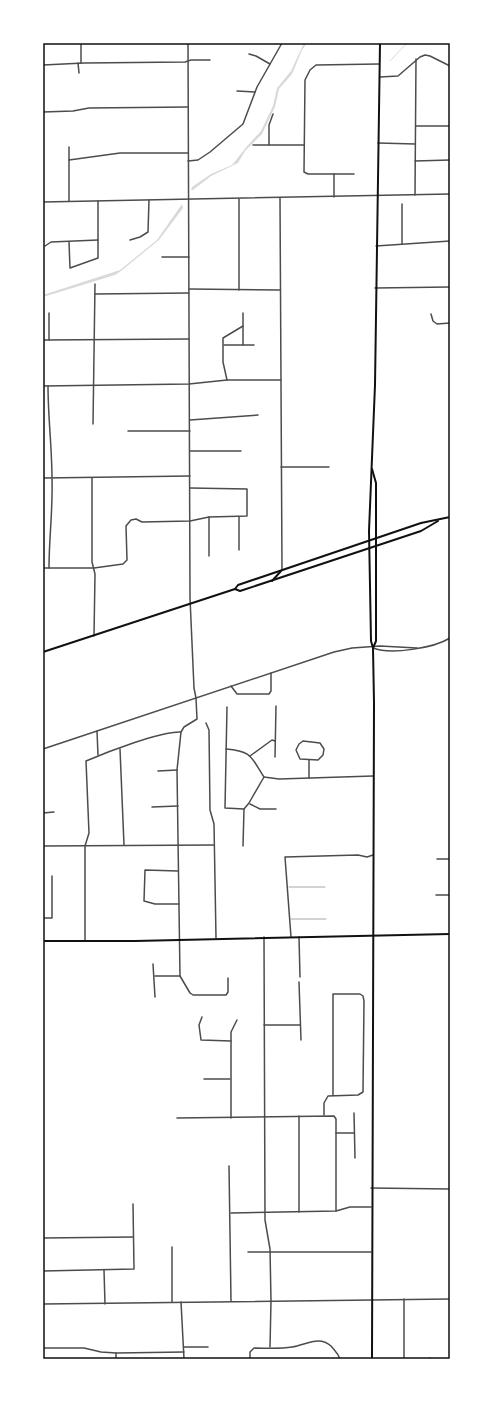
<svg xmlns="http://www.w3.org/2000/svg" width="493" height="1402" viewBox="0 0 493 1402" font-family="'Fira Sans Condensed',sans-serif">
<rect width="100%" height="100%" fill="#fff"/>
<g fill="#d9d9d9">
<polygon points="304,43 307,43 302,50 292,74 279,89 275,107 262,134 245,151 238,163 211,176 193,190 191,190 192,187 211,174 232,165 248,145 261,131 273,106 277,88 291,71"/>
<polygon points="182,204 183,208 159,240 121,271 115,275 43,297 43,295 120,270 157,240"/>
</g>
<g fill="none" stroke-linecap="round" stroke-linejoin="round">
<polyline stroke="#d9d9d9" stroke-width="1" points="390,61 407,43"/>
<g stroke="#4c4c4c" stroke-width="0.5">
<polyline points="289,887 325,887"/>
<polyline points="291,919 326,919"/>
</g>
<g stroke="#4c4c4c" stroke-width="1.5">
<polyline points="81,43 81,63"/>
<polyline points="249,54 256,56 270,64"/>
<polyline points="78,63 79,73"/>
<polyline points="43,65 84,63 185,62 191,60 210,60"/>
<polyline points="380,77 398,76 420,57 425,55 430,56 450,66"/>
<polyline points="237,91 255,92"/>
<polyline points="43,112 73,111 89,108 188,107"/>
<polyline points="416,126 450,126"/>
<polyline points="378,143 415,144"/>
<polyline points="253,145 304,145"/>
<polyline points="269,145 269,125 273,114"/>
<polyline points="69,147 69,201"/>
<polyline points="69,160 120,153 188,153"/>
<polyline points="188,161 198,160 210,152 243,124 257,87 282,43"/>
<polyline points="415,161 450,160"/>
<polyline points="334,174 334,197"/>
<polyline points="354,174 308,174 304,172 305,80 310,70 316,65 379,64"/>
<polyline points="415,195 416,59"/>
<polyline points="239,199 239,290"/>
<polyline points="130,240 140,237 148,232 149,200"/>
<polyline points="69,242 70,268 98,258 98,201"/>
<polyline points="402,244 402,204"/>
<polyline points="45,246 51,242 98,240"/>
<polyline points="376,246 450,241"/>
<polyline points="162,257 189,257"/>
<polyline points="375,288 450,287"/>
<polyline points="189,289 280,290"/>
<polyline points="95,294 189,293"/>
<polyline points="49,313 49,340"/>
<polyline points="431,314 433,321 437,324 450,323"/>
<polyline points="43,340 189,339"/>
<polyline points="224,345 254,345"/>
<polyline points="243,345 243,313"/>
<polyline points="227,380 223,362 223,338 243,326"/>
<polyline points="43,386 189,384 227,380 281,380"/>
<path d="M48,386C48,417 52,448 52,479C53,509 49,538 49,568"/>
<polyline points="190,420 258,415"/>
<polyline points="93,424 95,284"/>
<polyline points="128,431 190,431"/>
<polyline points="190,451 241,451"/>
<polyline points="281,467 329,467"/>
<polyline points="43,478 190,476"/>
<polyline points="92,478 92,562 95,574 94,636"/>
<polyline points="209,517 209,556"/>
<polyline points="239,517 239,550"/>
<polyline points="43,568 94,568 123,564 127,560 126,526 131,520 136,519 142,522 190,521 209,517 247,516 247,489 190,488"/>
<polyline points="231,686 237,694 269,694 271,691 271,673"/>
<polyline points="227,707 225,808 244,809"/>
<polyline points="206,723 209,730 210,810 214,824 216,938"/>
<polyline points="97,731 98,755"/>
<polyline points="181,732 177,770 180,976 190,993 193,995 226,995 228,992 228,978"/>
<polygon points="303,741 320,743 324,749 323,755 318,760 300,759 296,750 299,744"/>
<polyline points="120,749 124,845"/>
<path d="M226,749C252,751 251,757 264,777L279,779L373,776"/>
<polyline points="250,756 272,740 275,741"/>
<polyline points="275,757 276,706"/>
<polyline points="158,771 177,770"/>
<polyline points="309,778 309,760"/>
<polyline points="250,804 260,809 276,809"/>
<polyline points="152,807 178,806"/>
<polyline points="43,813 54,812"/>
<polyline points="43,846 214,845"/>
<polyline points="243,846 244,809 249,803 264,777"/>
<polyline points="437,859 450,859"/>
<polyline points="178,871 145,870 144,901 155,904 179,904"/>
<polyline points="436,895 450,895"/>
<polyline points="43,918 52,918 52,876"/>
<polyline points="291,937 285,857 358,855 367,857 373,855"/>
<polyline points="299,937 300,977"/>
<path d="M85,941V846L89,833L86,761C107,752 161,731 181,732L184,727L197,719L196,698"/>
<polyline points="153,964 155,997"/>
<polyline points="155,976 180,976"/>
<polyline points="299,982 301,1040"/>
<polyline points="202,1017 199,1025 201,1040 231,1041"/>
<polyline points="264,1025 300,1025"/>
<polyline points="204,1079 230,1079"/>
<polyline points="354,1113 355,1158"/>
<polyline points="324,1115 324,1103 328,1096 358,1095 363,1092 364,1001 363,996 360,994 333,994 333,1096"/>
<polyline points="177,1118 334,1116 336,1119 336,1211"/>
<polyline points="231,1118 231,1032 237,1020"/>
<polyline points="336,1133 354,1133"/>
<polyline points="229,1166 231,1301"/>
<polyline points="299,1212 299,1116"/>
<polyline points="231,1213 336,1211 350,1207 371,1207"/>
<polyline points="43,1238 133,1237"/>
<polyline points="172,1247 172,1302"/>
<polyline points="248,1252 371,1252"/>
<polyline points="104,1270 105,1304"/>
<polyline points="43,1271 134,1269 133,1204"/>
<polyline points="181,1302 184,1359"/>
<polyline points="184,1347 208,1347"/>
<polyline points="270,1347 271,1301"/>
<polyline points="43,1348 84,1348 101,1352 116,1353 184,1352"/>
<polyline points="116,1353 116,1359"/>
<path d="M250,1359V1352L254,1348C267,1348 280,1349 292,1347C306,1345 319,1335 331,1346C335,1351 338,1353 340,1359"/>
<polyline points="404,1359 404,1299"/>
<polyline points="428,1359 430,1358"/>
</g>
<g stroke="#4c4c4c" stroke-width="1.5">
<polyline points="188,43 190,598 194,688 196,698"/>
<polyline points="280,198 282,570"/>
<polyline points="43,202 450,194"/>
<path d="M373,648C391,655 434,648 450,638"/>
<polyline points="43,749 334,652 352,648 380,646 417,648"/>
<polyline points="264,937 265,1220 270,1249 271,1301"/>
<polyline points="371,1188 450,1189"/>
<polyline points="43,1304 450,1299"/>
</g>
<polyline stroke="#111" stroke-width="2" points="43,941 135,941 450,934"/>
<g stroke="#111" stroke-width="2">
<polyline points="372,469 376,483 376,641 373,648"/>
<polyline points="272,581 281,571"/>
<polyline points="235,589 240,591 421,531 438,521"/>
<polyline points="43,652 235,589 238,585 421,523 450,517"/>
<polyline points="372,1359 374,703 373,648 371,641 369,531 375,385 380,43"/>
</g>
</g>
<rect width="493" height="1402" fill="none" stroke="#ffffff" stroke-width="88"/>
<rect x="44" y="44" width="405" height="1314" fill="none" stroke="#111" stroke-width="1.5"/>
</svg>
